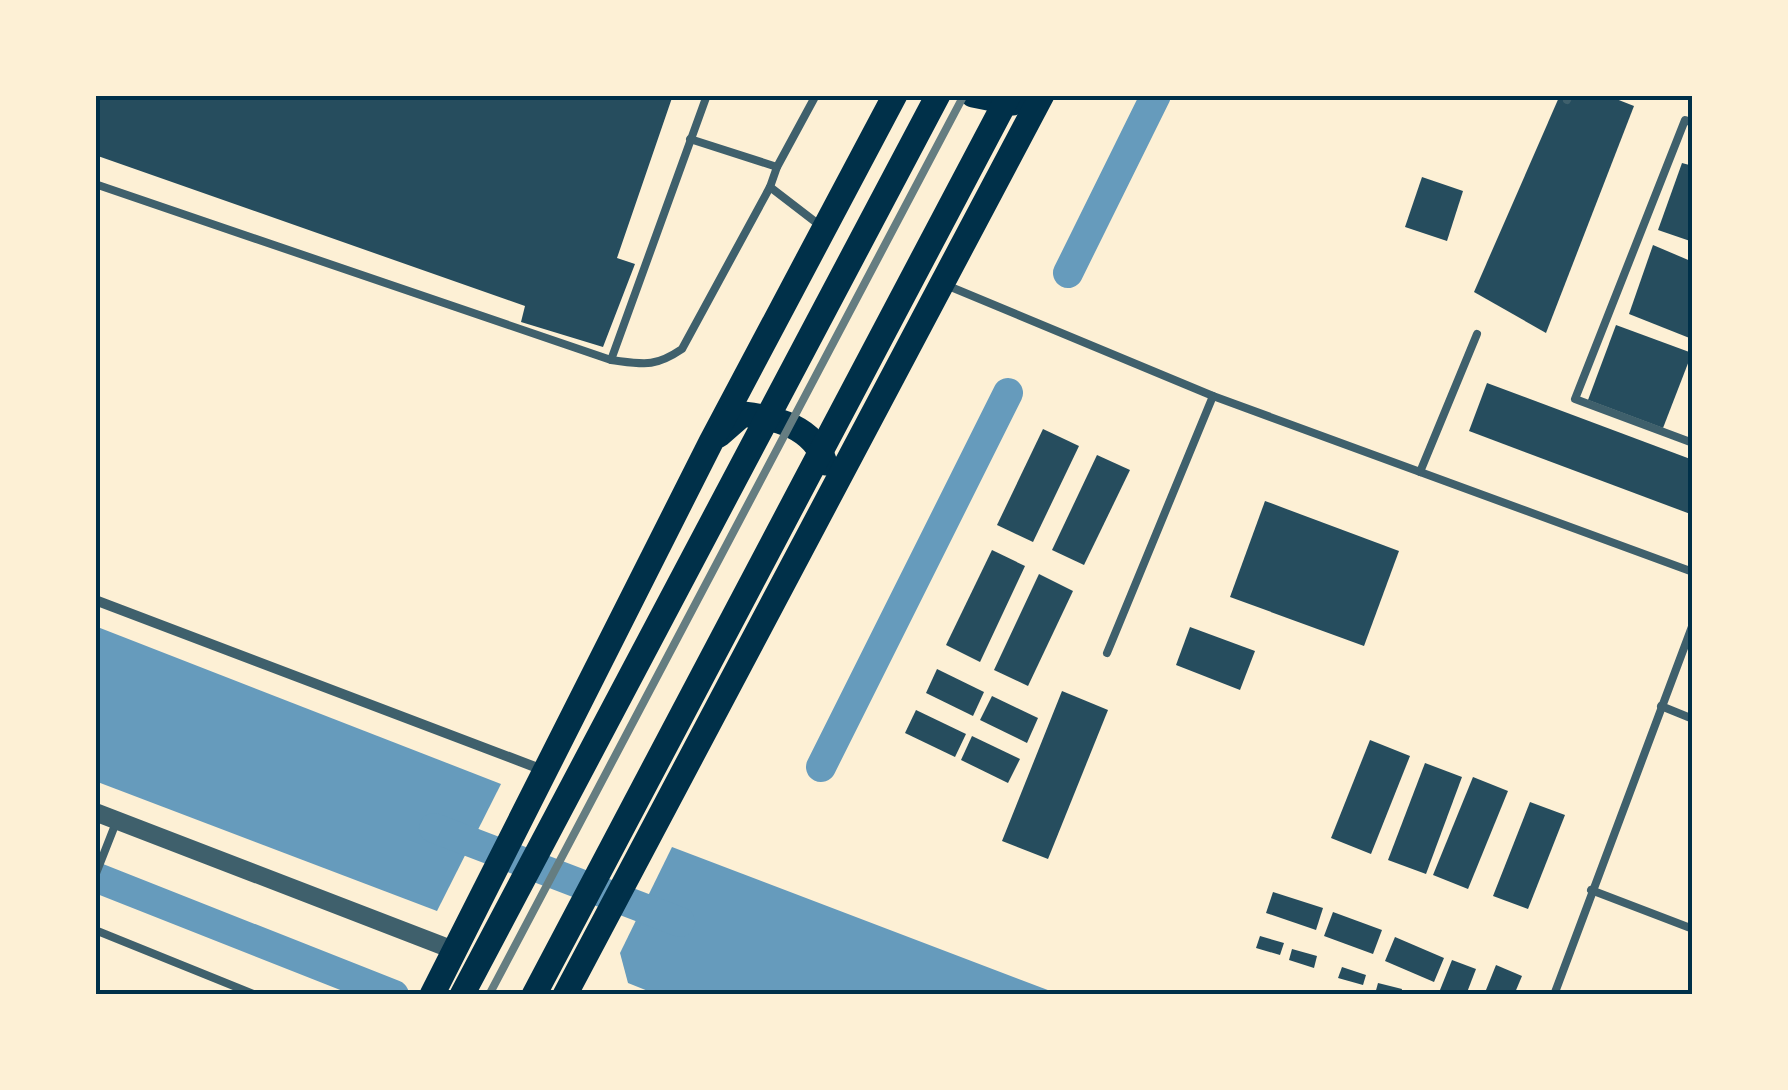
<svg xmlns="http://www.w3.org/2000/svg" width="1788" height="1090" viewBox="0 0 1788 1090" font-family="'Times New Roman',serif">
<rect width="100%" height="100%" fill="#fdf0d5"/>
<g fill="#669bbc">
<polygon points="95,626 501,784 437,911 95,781"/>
<polygon points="672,847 1061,995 658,995 628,983 620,953"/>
</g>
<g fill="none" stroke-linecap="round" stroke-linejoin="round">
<g stroke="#669bbc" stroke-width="30">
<polyline points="1068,273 1156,95"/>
<polyline points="821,767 1008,393"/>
<polyline points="434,828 680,922"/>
<polyline points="95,877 394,995"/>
</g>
</g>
<g fill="#264d5e">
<polygon points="95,95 673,95 617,258 635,264 603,347 521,322 525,306 95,155"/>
<polygon points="1560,95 1606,95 1634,106 1546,333 1474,292"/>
<polygon points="1682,163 1693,166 1693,242 1658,230"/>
<polygon points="1422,177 1463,191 1447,241 1405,227"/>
<polygon points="1653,245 1693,262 1692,339 1629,314"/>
<polygon points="1616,325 1692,353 1663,428 1588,400"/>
<polygon points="1487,383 1693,460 1693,515 1469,431"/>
<polygon points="1043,429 1079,446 1033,542 997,525"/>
<polygon points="1097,455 1130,470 1084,565 1052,550"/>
<polygon points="1265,501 1399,551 1364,646 1230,597"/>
<polygon points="992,550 1025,566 980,662 946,645"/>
<polygon points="1039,574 1073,591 1028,686 994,670"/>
<polygon points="1190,627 1255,651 1240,690 1176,665"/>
<polygon points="937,669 984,692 973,716 926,693"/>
<polygon points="1062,691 1108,710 1048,859 1002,841"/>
<polygon points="992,696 1038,718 1027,743 980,720"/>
<polygon points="916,710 966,734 955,757 905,733"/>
<polygon points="972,736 1020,759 1008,783 961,760"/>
<polygon points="1370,740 1410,756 1371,854 1331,838"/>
<polygon points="1425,763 1462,777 1426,874 1388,860"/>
<polygon points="1473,777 1508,791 1468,889 1433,875"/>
<polygon points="1530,802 1565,815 1528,909 1493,896"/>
<polygon points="1273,892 1323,908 1316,930 1266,913"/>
<polygon points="1333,912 1382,930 1373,954 1324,936"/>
<polygon points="1260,936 1284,943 1280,955 1256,948"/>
<polygon points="1395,937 1444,958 1434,982 1385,961"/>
<polygon points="1292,949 1317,956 1314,968 1289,960"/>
<polygon points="1452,960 1476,969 1466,995 1438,995"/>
<polygon points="1496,965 1522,976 1514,995 1484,995"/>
<polygon points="1342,967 1366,975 1363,985 1338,978"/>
<polygon points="1378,983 1402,989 1401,995 1375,994"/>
</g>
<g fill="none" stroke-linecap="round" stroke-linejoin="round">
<g stroke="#3f606c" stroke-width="8">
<polyline points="1567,100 1569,95"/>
<polyline points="1693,123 1685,120 1575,399 1693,443"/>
<polyline points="690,139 777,167"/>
<path d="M95,184L611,360C643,364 654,368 682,349L770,187L777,167L816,95"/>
<polyline points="770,187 822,227"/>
<polyline points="946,285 1213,396 1693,572"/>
<polyline points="611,360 707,95"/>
<polyline points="1420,472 1477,334"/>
<polyline points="1107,653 1213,396"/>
<polyline points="1661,706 1693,719"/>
<polyline points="95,876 117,820"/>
<polyline points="1591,890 1693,929"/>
<polyline points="95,930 256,995"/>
<polyline points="1554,995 1693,624"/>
</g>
<polyline stroke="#3f606c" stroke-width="10" points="95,600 543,770"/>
<polyline stroke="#3f606c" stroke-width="18" points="95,812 456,951"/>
<g stroke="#003049" stroke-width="25">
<polyline points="973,95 1013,103 1018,98"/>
<path d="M719,435L743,414C777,418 814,427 825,463"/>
<polyline points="432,995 711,442 895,95"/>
<polyline points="462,995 938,95"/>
<polyline points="534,995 1009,95"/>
<polyline points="565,995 1042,95"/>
</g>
<polyline stroke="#657d81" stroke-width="8" points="489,995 964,95"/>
</g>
<rect width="1788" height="1090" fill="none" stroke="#fdf0d5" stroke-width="195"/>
<rect x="98" y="98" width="1592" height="894" fill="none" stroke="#003049" stroke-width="4"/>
</svg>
